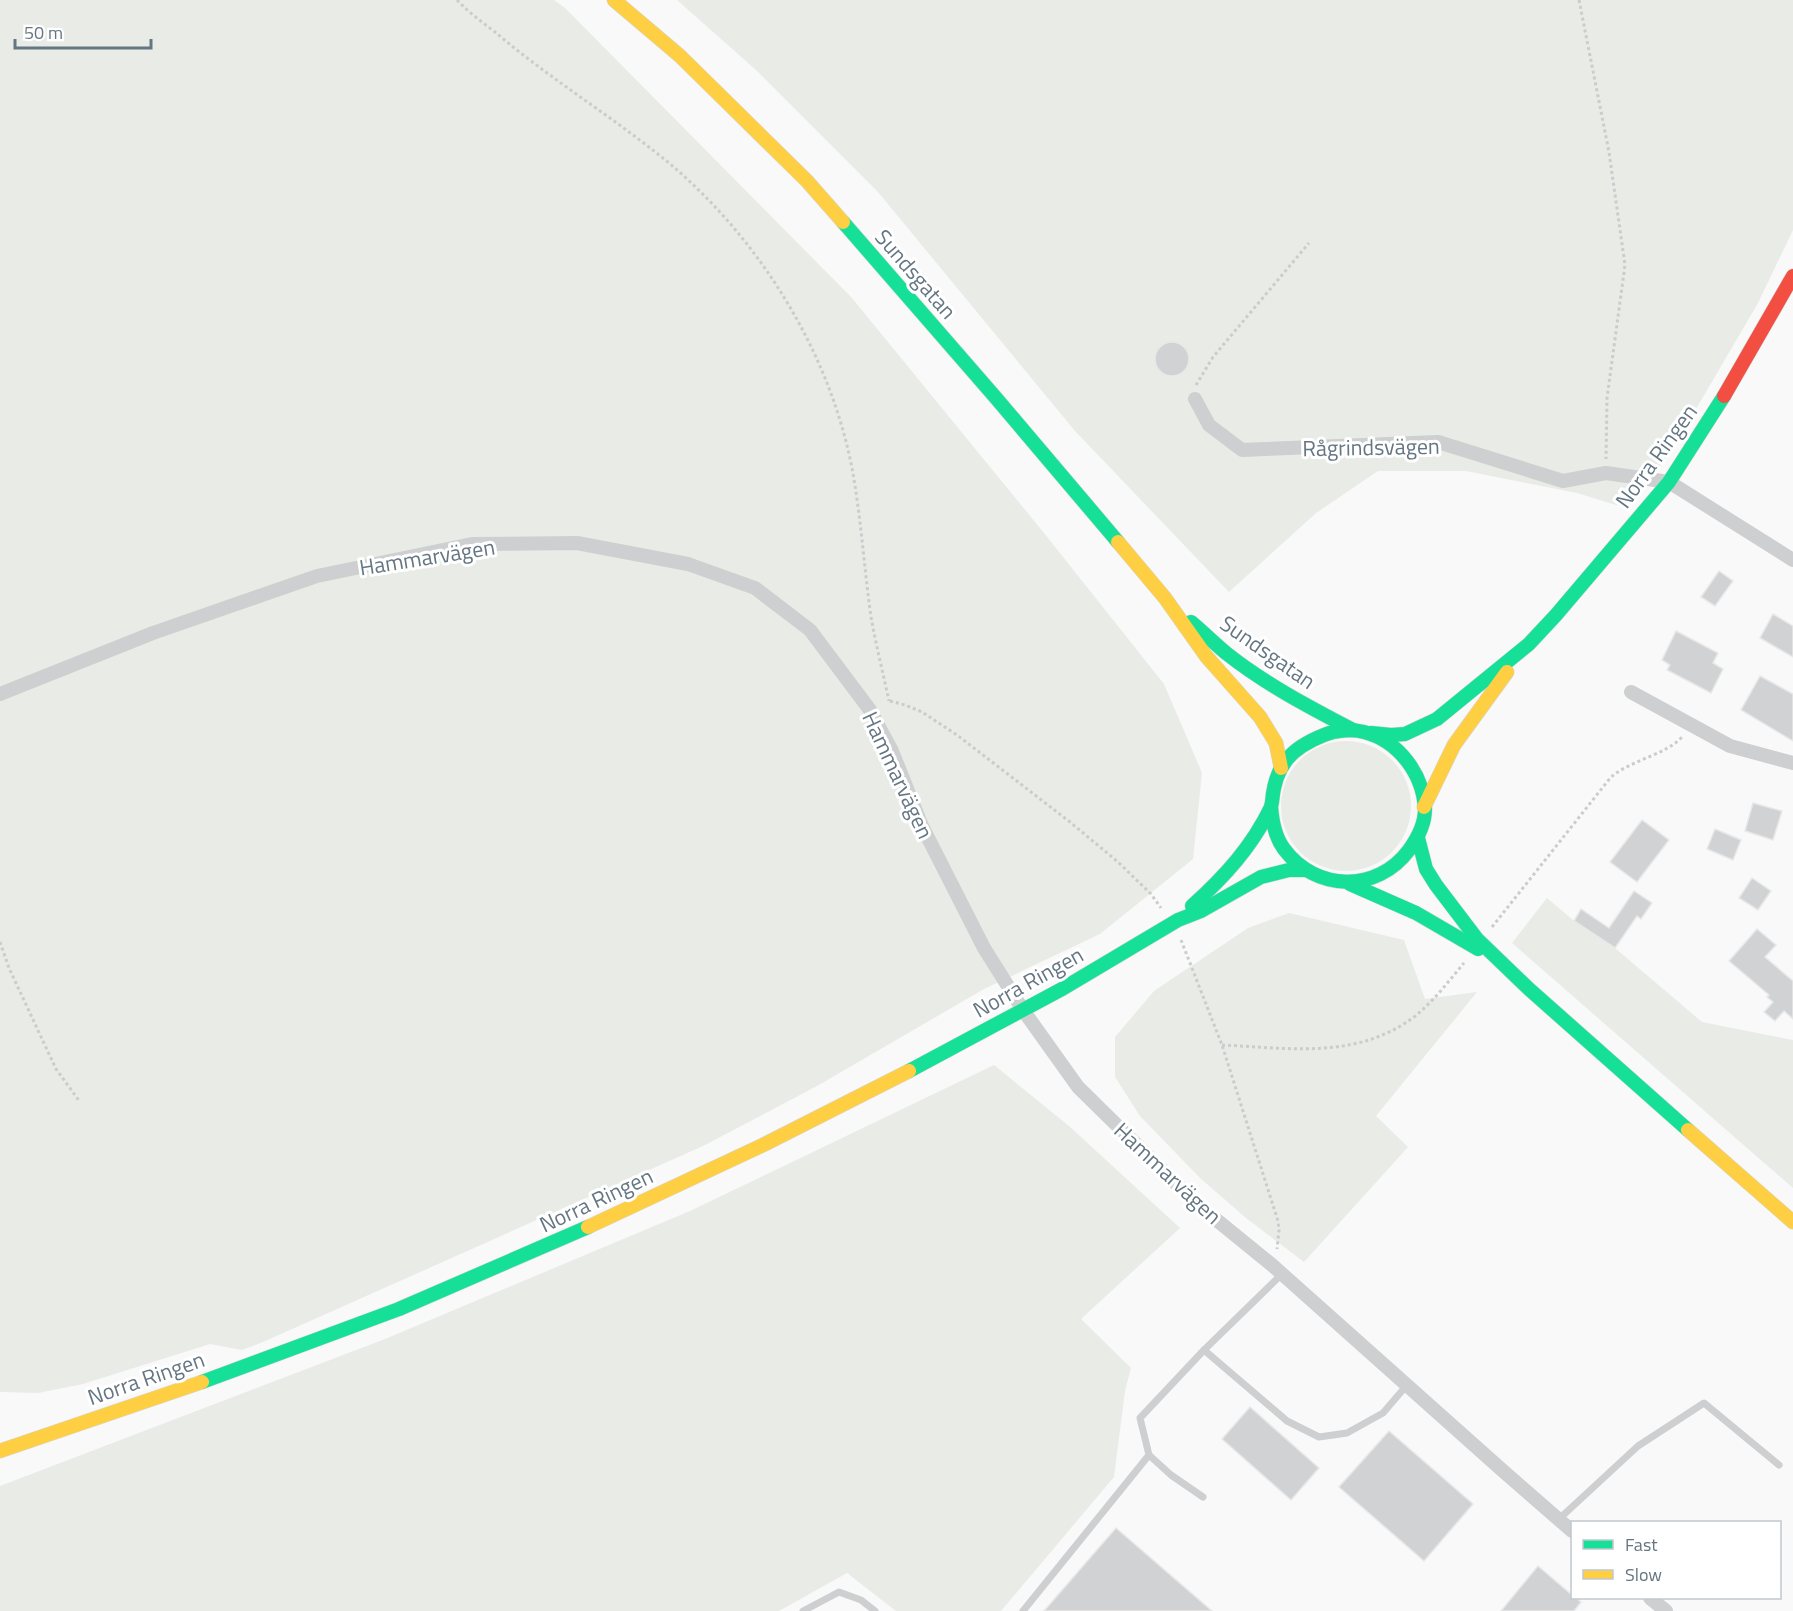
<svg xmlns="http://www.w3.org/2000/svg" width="1793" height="1611" viewBox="0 0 1793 1611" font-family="'Titillium Web',sans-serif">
<rect width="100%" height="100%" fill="#f9f9f9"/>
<g fill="#e8ebe6">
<polygon points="0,0 554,0 565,8 852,298 1044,533 1164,684 1202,773 1193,859 1100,934 984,989 817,1086 703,1146 263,1342 242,1350 210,1344 83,1384 38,1393 0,1392"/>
<polygon points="677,0 1793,0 1793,230 1758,303 1689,421 1652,479 1626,508 1577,493 1466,471 1378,471 1316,513 1229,592 1075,431 878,192 756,70"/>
<circle cx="1346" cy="806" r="65"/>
<polygon points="1547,898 1573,920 1615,948 1702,1022 1793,1040 1793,1188 1512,943"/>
<polygon points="1289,913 1404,940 1425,999 1477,992 1376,1116 1408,1147 1304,1262 1246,1218 1200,1178 1140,1116 1115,1077 1115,1037 1154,991 1248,928"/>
<polygon points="994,1065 1069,1126 1180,1228 1081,1319 1131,1368 1125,1391 1114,1477 1001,1611 896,1611 847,1573 779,1611 0,1611 0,1486 385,1339 690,1211"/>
</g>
<g fill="#d0d2d3" stroke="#e8e8e8" stroke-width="1.5">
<circle cx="1172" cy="359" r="17"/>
<polygon points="1719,571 1733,581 1715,606 1701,597"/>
<polygon points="1773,614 1793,626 1793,657 1760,638"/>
<polygon points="1676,631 1718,653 1713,663 1723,669 1711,693 1667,670 1670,665 1662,660"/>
<polygon points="1760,676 1793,694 1793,741 1741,710"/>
<polygon points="1753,803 1782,811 1773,840 1745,831"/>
<polygon points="1642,820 1669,840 1637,882 1610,862"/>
<polygon points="1715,829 1741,840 1733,860 1707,849"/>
<polygon points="1752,878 1771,891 1758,910 1739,898"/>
<polygon points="1634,891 1652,903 1641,919 1637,916 1615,948 1574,921 1581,909 1609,928"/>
<polygon points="1757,929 1776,945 1765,957 1793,981 1793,1019 1784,1011 1775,1021 1764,1012 1773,1002 1767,997 1769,995 1729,961"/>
<polygon points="1250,1407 1319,1468 1291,1500 1222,1439"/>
<polygon points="1389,1431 1473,1504 1424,1561 1339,1487"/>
<polygon points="1116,1528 1212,1611 1044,1611"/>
<polygon points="1538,1566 1572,1595 1572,1598 1576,1598 1581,1602 1574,1611 1501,1611"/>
</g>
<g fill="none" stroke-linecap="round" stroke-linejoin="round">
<defs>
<g id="fast">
<polyline points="843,222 996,398 1118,542"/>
<path d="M1191,622C1203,632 1214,643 1226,653C1265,684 1309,707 1353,730"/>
<polyline points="1371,733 1391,735 1405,734 1437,719 1529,644 1556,615 1669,482 1724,396"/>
<polyline points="1418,838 1426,869 1436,885 1477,939 1529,989 1688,1130"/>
<polyline points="1350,884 1416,913 1478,949"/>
<path d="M1192,906C1224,877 1252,847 1271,807L1272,802C1275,765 1291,748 1324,735C1336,730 1352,729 1364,732C1399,741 1423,774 1425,809C1425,824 1417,839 1409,850C1377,893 1316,892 1284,849C1275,837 1272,821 1271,806"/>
<polyline points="909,1071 1062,989 1178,920 1201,911 1261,877 1289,870 1305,870"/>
<polyline points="202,1382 399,1309 588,1227"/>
</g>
<g id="slow">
<polyline points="614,0 680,56 807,181 843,222"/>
<polyline points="1118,542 1165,598 1206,656 1260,717 1276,743 1281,768"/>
<polyline points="1424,807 1454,745 1507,672"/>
<polyline points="1688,1130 1793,1222"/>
<polyline points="588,1227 763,1145 909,1071"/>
<polyline points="0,1451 202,1382"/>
</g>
<polyline id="jam" points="1724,396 1793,276"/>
</defs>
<use href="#fast" stroke="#d5d6d7" stroke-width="15"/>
<use href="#slow" stroke="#d5d6d7" stroke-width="15"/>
<use href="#jam" stroke="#d5d6d7" stroke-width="15"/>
<g stroke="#cbcccd" stroke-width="3" stroke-dasharray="3 3" stroke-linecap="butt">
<path d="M457,0C468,12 482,22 495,32C550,79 613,117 669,163C760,240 829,351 852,468C861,517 864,567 871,617C876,645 883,673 889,701"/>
<polyline points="1579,0 1609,152 1625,265 1607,398 1606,459"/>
<polyline points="1196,385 1213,357 1309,243"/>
<polyline points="890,701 905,705 922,712 957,735 1070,822 1118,862 1151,894 1161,908"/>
<path d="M1492,927L1611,777C1633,759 1666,755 1683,736"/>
<polyline points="1181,940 1222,1045 1278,1221 1279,1230 1277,1249"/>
<polyline points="0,942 9,968 56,1069 80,1102"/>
<path d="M1222,1045C1289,1048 1356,1060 1414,1017C1433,1002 1448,982 1464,963"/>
</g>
<g stroke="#cecfd0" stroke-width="7">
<polyline points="1204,1350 1287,1421 1319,1437 1347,1433 1383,1413 1407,1385"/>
<polyline points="1149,1455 1171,1475 1203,1497"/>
<polyline points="1559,1519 1638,1446 1704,1403 1779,1465"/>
<polyline points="803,1611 839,1592 861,1600 875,1611"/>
<polyline points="1023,1611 1149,1455 1140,1418 1204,1350 1282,1274"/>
</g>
<g stroke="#cecfd0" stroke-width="14">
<polyline points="1195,399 1209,425 1242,450 1438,442 1563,481 1606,473 1669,482 1793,560"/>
<polyline points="1631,692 1730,746 1793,763"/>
<polyline points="0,694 153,633 317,576 472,544 577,543 688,564 755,588 810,630 870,710 892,751 922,826 984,948 1023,1010 1078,1087 1197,1204 1272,1265 1502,1470 1572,1531"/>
<polyline points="1650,1598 1666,1611"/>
</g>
<use href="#fast" stroke="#16e098" stroke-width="14"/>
<use href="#slow" stroke="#ffcf43" stroke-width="14"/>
<use href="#jam" stroke="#f24e42" stroke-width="14"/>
</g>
<g text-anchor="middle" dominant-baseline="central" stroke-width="6" stroke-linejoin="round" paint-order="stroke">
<g font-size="22" fill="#657683" stroke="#fff">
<text transform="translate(916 274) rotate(49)">Sundsgatan</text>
<text transform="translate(1371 447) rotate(-1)">Rågrindsvägen</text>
<text transform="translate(1656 456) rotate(-54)">Norra Ringen</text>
<text transform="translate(427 557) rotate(-9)">Hammarvägen</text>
<text transform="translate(1268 652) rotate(35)">Sundsgatan</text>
<text transform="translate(898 775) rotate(65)">Hammarvägen</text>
<text transform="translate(1028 982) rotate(-29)">Norra Ringen</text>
<text transform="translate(1168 1173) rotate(43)">Hammarvägen</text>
<text transform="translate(596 1200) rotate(-25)">Norra Ringen</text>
<text transform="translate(146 1378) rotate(-19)">Norra Ringen</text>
</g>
</g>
<rect x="1571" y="1521" width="210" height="78" fill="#ffffff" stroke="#c1c8cd" stroke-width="1.5"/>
<rect x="1583" y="1540" width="30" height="9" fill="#16e098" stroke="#c1c8cd" stroke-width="1.5"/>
<text x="1625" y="1551" font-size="18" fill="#657683">Fast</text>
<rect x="1583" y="1570" width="30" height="9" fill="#ffcf43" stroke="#c1c8cd" stroke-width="1.5"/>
<text x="1625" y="1581" font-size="18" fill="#657683">Slow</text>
<path d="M15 39v9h136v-9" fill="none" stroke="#657683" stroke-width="3"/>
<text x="24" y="39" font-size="18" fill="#657683" stroke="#ffffff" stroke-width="4.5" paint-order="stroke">50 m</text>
</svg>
